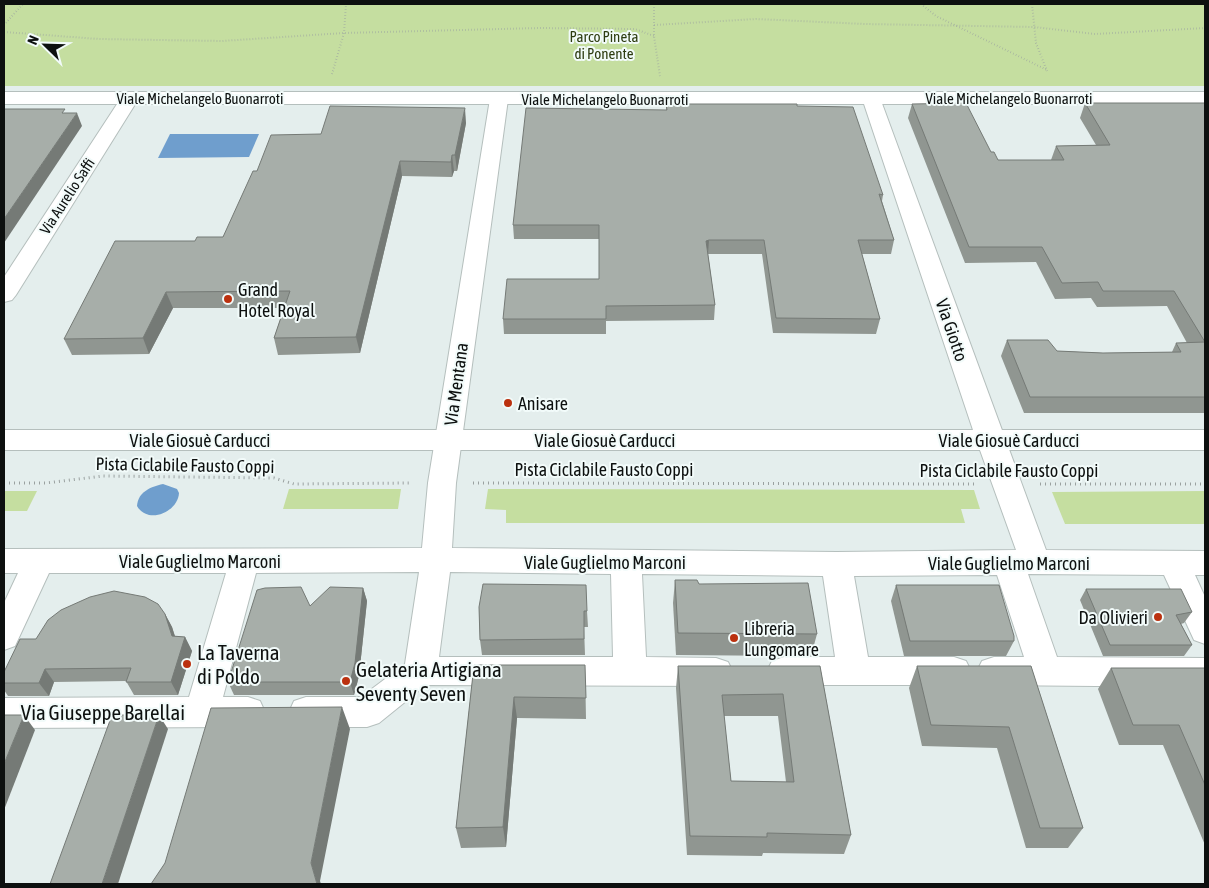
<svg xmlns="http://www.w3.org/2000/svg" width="1209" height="888" viewBox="0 0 1209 888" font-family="'Asap Condensed',sans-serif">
<rect width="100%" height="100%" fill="#e4eeed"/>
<g fill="#c5dea0">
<rect x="4" y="4" width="1201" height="82"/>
<polygon points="289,489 401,489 398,509 283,509"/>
<polygon points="488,489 974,490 980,509 961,509 965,523 506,523 506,510 485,509"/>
<polygon points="4,491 37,491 27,511 4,511"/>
<polygon points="1205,491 1205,524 1065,524 1052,492"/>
</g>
<g fill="#6f9ecd">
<polygon points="170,134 259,134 249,157 158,158"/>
<path d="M163,484L177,489L179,493C178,512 148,525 137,506C138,492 150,487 163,484Z"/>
</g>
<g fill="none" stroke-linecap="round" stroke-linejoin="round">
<defs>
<g id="street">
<polygon points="130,92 137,94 139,98 16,295 12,300 4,302 4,277 121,98 123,94"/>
<path d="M871,92L878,94L880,98L1046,550L1205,551V575H1195L1205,597V644L1194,640L1164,575L1028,574L1057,657L1205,658V687L994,685L982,681L977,671L982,661L994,657H1024L997,575L854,576L868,657H954L966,661L971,671L966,681L954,685H784L772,681L767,671L772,661L784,657H835L823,576L642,574L646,657L716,658L728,662L733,672L728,682L716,686L426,685L379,723L367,727H306L294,723L289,712L294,701L306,697H361L405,664L419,572L256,573L223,697H248L260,701L265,712L260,723L248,727L4,728V698L189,697L226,573H49L15,646L4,650V603L18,573H4V549L422,548L428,483L490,99L492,95L499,93L506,95L508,99L456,483L452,548L837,552L1016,550L976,439L862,98L864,94ZM450,572L611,574L613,657H439Z"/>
</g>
<g id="secondary">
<rect x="4" y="92" width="1201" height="12"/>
<rect x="4" y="430" width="1201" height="20"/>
</g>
</defs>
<use href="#street" stroke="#b5bfbd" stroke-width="2"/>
<use href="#secondary" stroke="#b5bfbd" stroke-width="2"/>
<g stroke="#9aa1a0" stroke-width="2" stroke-dasharray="0.5 2.5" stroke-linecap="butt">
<polyline points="654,4 654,36 660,76"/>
<polyline points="921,4 936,16 1047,70"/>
<polyline points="1032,4 1036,43 1047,71"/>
<polyline points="4,25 23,4"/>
<polyline points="654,25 756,19 865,24 1034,27 1095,34 1205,28"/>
<polyline points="4,32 99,39 222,41 344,33 540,28 635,29 654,36"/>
<polyline points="332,74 344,33 346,4"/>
</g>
<g stroke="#9aa1a0" stroke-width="3" stroke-dasharray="1 4" stroke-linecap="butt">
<polyline points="4,483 46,483 103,476 274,478 294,484 412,483"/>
<polyline points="473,483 974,484"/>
<polyline points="1040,484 1205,484"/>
</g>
<use href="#street" fill="#fff" fill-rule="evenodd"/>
<use href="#secondary" fill="#fff" fill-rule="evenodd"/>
</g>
<g fill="#909691" fill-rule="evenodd">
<polygon points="1085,103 1205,103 1205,413 1024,413 1001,356 1007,340 1057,351 1103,353 1172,352 1176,343 1187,343 1167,306 1097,307 1091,298 1055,299 1036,262 965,263 908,118 912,104 991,152 998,160 1051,160 1056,146 1096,145 1080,118"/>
<polygon points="666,104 797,106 883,195 882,201 894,240 891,254 862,254 880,319 876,334 773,333 762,254 708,254 715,305 714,320 606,321 606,334 504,334 503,319 599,279 599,239 514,239 513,225 666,110"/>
<polygon points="466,123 457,171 454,171 452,177 402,176 360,353 278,355 274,338 284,308 173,308 149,354 72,355 64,339 195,241 223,237 257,171 321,134"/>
<polygon points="675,580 699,584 817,634 811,656 676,655 673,603"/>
<polygon points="896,585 1014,641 1006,656 904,656 891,601"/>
<polygon points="363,588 367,601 359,676 354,695 234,695 228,682 310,606"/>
<polygon points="1086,589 1192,612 1184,623 1181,624 1192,645 1184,656 1103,656 1080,600"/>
<polygon points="479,607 587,611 588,627 584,627 585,655 482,655 480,640"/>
<polygon points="165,614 172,627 175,636 185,637 192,651 178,695 134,695 126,681 54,682 49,696 8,696 4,690 4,672 36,639"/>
<polygon points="474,665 585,665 586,719 517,718 506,847 461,848 456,828"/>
<path d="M678,666H820L851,835L844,854L763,853L762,856L687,855L676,688ZM724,716H778L786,782L731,781Z"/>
<polygon points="917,666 1031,666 1083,828 1068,848 1026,848 997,748 922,746 909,688"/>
<polygon points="1111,668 1205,668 1205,845 1163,745 1119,745 1098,689"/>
</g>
<g fill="#757a76">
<polygon points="465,108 466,123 457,171 455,155"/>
<polygon points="77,113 82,126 4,243 4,219"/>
<polygon points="452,155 454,171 452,177 451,162"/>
<polygon points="400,161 402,176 360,353 356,337"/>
<polygon points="709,240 708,254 706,241"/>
<polygon points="166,292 173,308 149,354 143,338"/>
<polygon points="363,588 367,601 359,676 354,695 350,682"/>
<polygon points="165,614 172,627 179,650 172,636"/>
<polygon points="185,637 192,651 178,695 171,682"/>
<polygon points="45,669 54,682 49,696 39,683"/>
<polygon points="514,697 517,718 506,847 503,827"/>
<polygon points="342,707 350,729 320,881 321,884 317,884 311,863"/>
<polygon points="24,715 35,730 4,810 4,764"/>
<polygon points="159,715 168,729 118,884 102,884"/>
</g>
<g fill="#a7aea9" stroke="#757a76" fill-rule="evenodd">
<polygon points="966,103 991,152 994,152 998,160 1064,160 1056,146 1110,145 1085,103 1205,103 1205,397 1030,397 1007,340 1048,340 1057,351 1103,353 1181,352 1176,343 1205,342 1174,291 1103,291 1098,282 1062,283 1042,247 969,247 912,104"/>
<polygon points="666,104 797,104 797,106 853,107 883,195 879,194 894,240 858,240 880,319 776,318 764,240 709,240 706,241 715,305 606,306 606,319 503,319 507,279 599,279 599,225 513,225 526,108 667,110"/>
<polygon points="330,106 465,108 455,155 452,155 451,162 400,161 356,337 274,338 290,291 166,292 143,338 64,339 115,241 195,241 197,237 223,237 253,171 257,171 271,135 321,134"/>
<polygon points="4,109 65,109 62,113 77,113 4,219"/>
<polygon points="675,580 697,580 699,584 808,583 817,634 678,633"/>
<polygon points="483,584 586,585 587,611 584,611 584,639 480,640 479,607"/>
<polygon points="896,585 999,585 1014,636 1014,641 910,641"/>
<polygon points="301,587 310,606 330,587 363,588 355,663 350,682 228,682 257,590 265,588"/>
<polygon points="1086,589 1181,589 1192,612 1176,615 1192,645 1110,645"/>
<polygon points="114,591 145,597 158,604 165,614 172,636 185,637 171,682 126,682 131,668 45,669 39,683 4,683 4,672 20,639 36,639 48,620 61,610 90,597"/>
<polygon points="474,665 585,665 586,698 514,697 503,827 456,828"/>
<path d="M678,666H820L851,835L767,833V837L690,836ZM783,694L794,782L731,781L722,695Z"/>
<polygon points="917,666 1031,666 1083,828 1040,828 1009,727 931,725"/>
<polygon points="1111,668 1205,668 1205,785 1179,725 1133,725"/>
<polygon points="342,707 311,863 317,884 151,884 165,863 211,708"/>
<polygon points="4,715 24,715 4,764"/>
<polygon points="112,715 159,715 102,884 50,884"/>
</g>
<g fill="#bb310f" stroke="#f2fbfa" stroke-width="2">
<circle cx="228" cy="299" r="5"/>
<circle cx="508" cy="403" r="5"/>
<circle cx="1158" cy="617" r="5"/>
<circle cx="734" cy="638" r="5"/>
<circle cx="187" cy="664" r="5"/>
<circle cx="346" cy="681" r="5"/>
</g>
<g text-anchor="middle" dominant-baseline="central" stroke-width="4" stroke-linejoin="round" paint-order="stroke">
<g font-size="15" fill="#2d3c10" stroke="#f2fbfa">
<text x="604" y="36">Parco Pineta<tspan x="604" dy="17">di Ponente</tspan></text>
</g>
<g font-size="15" fill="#0d100f" stroke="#f2fbfa">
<text x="200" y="98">Viale Michelangelo Buonarroti</text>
<text x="1009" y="98">Viale Michelangelo Buonarroti</text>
<text x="605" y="99">Viale Michelangelo Buonarroti</text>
<text transform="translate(67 196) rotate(-57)">Via Aurelio Saffi</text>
</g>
<g font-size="18" fill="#0d100f" stroke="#f2fbfa" text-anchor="start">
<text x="238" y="289">Grand<tspan x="238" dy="21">Hotel Royal</tspan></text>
<text x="518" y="403">Anisare</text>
<text x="1148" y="617" text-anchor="end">Da Olivieri</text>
<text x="744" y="628">Libreria<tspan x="744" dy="21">Lungomare</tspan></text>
</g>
<g font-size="18" fill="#0d100f" stroke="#f2fbfa">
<text transform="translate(952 330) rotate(71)">Via Giotto</text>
<text transform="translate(456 384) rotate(-82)">Via Mentana</text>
<text x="200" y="440">Viale Giosuè Carducci</text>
<text x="605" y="440">Viale Giosuè Carducci</text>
<text x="1009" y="440">Viale Giosuè Carducci</text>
<text transform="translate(185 465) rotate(1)">Pista Ciclabile Fausto Coppi</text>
<text x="604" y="469">Pista Ciclabile Fausto Coppi</text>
<text x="1009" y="470">Pista Ciclabile Fausto Coppi</text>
<text x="200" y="561">Viale Guglielmo Marconi</text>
<text x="605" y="562">Viale Guglielmo Marconi</text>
<text x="1009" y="563">Viale Guglielmo Marconi</text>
</g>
<g font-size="21" fill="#0d100f" stroke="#f2fbfa" text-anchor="start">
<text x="197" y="652">La Taverna<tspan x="197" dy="24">di Poldo</tspan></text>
<text x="356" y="669">Gelateria Artigiana<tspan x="356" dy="24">Seventy Seven</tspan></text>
</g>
<g font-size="21" fill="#0d100f" stroke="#f2fbfa">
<text x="103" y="712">Via Giuseppe Barellai</text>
</g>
</g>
<rect width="1209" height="888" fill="none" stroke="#0d100f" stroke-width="10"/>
<g transform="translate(45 45) rotate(293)" stroke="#f2fbfa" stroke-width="4" paint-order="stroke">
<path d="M0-4L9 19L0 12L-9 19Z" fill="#0d100f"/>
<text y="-8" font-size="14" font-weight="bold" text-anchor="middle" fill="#0d100f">N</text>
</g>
</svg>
